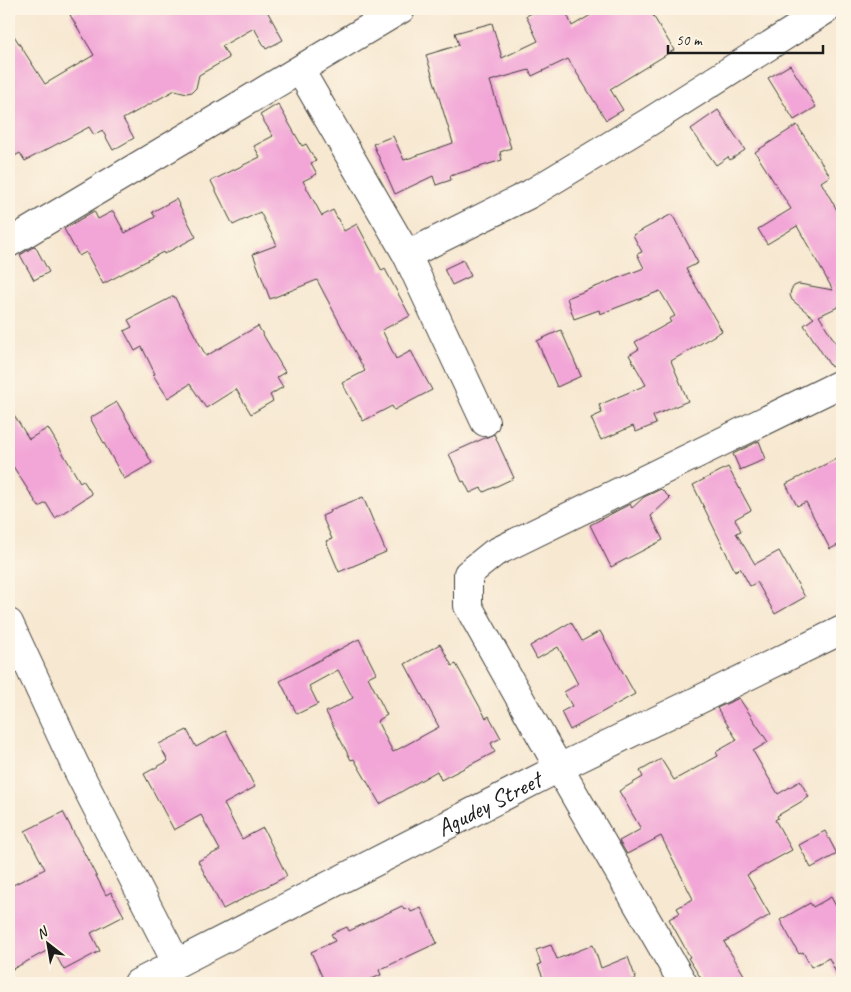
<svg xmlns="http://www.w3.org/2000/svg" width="851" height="992" viewBox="0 0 851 992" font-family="Caveat,sans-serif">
<rect width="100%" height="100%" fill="#fcf5e5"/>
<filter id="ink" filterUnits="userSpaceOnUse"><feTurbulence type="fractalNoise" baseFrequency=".02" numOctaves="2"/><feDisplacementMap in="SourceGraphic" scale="10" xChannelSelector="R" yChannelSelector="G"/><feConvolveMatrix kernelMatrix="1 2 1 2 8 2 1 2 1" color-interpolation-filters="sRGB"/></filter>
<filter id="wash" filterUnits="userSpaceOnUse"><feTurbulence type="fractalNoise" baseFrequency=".0096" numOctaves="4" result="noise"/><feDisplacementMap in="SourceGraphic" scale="20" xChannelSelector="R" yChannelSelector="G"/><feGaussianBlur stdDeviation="1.12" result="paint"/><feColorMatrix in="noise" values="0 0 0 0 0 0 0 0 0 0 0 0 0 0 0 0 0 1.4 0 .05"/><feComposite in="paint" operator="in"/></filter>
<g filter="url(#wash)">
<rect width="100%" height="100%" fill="#f7e8d1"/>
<g id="blocks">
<g fill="#f2a6d7">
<polygon points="81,9 266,9 283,40 266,49 254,28 222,46 229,58 199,75 196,88 192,92 187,93 175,90 123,119 134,138 113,150 102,130 94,135 89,127 25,161 20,153 9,159 9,28 45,84 94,55 70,15"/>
<polygon points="530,9 565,9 572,26 601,9 649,9 674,50 610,89 623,110 606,120 568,59 532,76 529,70 490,81 511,148 500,152 502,160 450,176 451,180 436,185 433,176 395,194 373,144 393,136 404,160 453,143 426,55 459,45 455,33 492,23 502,58 538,41 526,16 532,13"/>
<polygon points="790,65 816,107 794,120 768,78"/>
<polygon points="278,104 302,146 306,144 316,161 311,163 317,174 303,181 322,216 333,210 344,231 357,224 382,271 385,269 410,316 382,330 396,359 411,351 432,390 394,410 392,406 363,421 342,383 365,371 317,280 270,299 253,254 277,245 260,212 233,225 211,181 260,157 254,146 273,136 260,115"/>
<polygon points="718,110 745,150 730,160 728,157 716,165 691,129"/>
<polygon points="797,125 830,176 821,182 842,219 842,305 819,316 842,353 842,360 831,367 804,325 814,318 792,300 790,295 791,290 794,286 799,284 833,290 797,226 767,244 758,229 791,209 755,152"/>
<polygon points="176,199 196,237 164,254 163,252 103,284 86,252 79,256 64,229 94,211 98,219 113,211 125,233 155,217 152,212"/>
<polygon points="672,214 698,263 686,269 722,331 671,361 688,401 653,416 656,424 636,432 633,426 601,440 591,418 602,413 599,405 646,385 629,355 639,349 635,342 671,322 669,319 675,316 660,291 600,314 599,310 574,319 567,298 644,268 637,254 642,252 633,235"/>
<polygon points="35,246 49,272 34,280 20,255"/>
<polygon points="463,260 471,276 452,285 444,269"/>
<polygon points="174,296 206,356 258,326 285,372 277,377 283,387 270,395 273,401 251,414 236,389 206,408 190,384 168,398 153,375 155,374 142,347 135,351 124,331 132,327 128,320"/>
<polygon points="561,330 581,376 557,387 537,341"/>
<polygon points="117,402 152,463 124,479 90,418"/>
<polygon points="9,407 29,439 48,428 80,482 83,480 92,494 55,518 46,503 39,507 9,460"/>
<polygon points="494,434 514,478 484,492 481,488 470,493 464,481 462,482 449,454"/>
<polygon points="759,441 766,459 740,470 733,454"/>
<polygon points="842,456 842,543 830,549 806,502 797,506 786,484"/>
<polygon points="728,467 751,510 735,519 741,531 736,533 755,564 779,551 805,597 775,614 757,582 750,586 740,568 735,571 693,485"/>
<polygon points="661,489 670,498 651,516 663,540 611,567 590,525 630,504 632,508 644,497"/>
<polygon points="363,497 386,552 339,572 326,541 332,539 322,516 331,512 330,510"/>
<polygon points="571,622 582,641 600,631 635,694 570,730 561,712 572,706 564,692 578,684 558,647 537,659 530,646"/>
<polygon points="359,639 376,673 368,677 387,715 377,721 393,752 439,727 405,664 440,644 452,666 456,664 486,718 489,716 501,738 491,743 495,752 441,780 437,771 380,804 354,759 351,760 326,712 353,698 338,670 309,686 318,704 297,714 280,681"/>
<polygon points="739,698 768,742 753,751 778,794 800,781 809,797 777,816 778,818 775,820 792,850 747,875 770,915 724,942 749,983 704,983 688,958 690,957 669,919 680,913 677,908 693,899 661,836 627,854 619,841 641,829 619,791 643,777 640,771 661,759 674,780 718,756 716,752 737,740 717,708"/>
<polygon points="187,730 196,747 226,731 255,787 224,804 242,839 263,828 287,876 223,909 198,861 220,850 201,815 174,830 144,774 168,761 159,744"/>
<polygon points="63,812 106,895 111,892 124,916 91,933 100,951 64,970 52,948 9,971 9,887 45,869 25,831"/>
<polygon points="825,831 837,854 811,868 799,845"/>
<polygon points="831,897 842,917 842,983 841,983 829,958 811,967 803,952 799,954 780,920 810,903 813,907"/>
<polygon points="402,906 404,910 409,908 411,912 421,908 437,943 379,970 381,975 362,983 325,983 311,952 335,941 331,934 347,927 349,931"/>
<polygon points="551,945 557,959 593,945 601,968 628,957 636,979 625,983 545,983 538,965 541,964 536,950"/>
</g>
</g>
</g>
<g filter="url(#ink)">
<use href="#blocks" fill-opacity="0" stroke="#3d3b37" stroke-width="1"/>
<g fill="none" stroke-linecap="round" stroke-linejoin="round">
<defs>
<g id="minor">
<polyline points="300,70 407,255 485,422"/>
<polyline points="9,243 401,9"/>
<polyline points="407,255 530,194 649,122 827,9"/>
<polyline points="9,623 74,763 176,962"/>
<path id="s1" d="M138,983L559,768L842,630"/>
<polyline points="683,983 559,768 468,606 468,574 494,553 842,383"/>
</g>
</defs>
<use href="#minor" stroke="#3d3b37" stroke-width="30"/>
<use href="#minor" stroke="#fff" stroke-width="28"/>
</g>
</g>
<g text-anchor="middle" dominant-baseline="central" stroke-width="4" stroke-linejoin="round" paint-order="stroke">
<g font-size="24" fill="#1c1c1c" stroke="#fcf5e5">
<text stroke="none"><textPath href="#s1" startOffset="394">Agudey Street</textPath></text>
</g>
</g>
<rect width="851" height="992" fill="none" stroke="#fcf5e5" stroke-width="30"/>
<g transform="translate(48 944) rotate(329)" stroke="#fcf5e5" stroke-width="4" paint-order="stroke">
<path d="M0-4L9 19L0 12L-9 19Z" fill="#1c1c1c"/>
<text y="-8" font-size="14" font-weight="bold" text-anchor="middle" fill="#1c1c1c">N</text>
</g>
<path d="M668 45v8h155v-8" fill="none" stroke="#1c1c1c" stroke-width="2.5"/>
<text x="676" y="45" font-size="15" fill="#1c1c1c" stroke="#fcf5e5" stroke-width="4" paint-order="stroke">50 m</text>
</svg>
